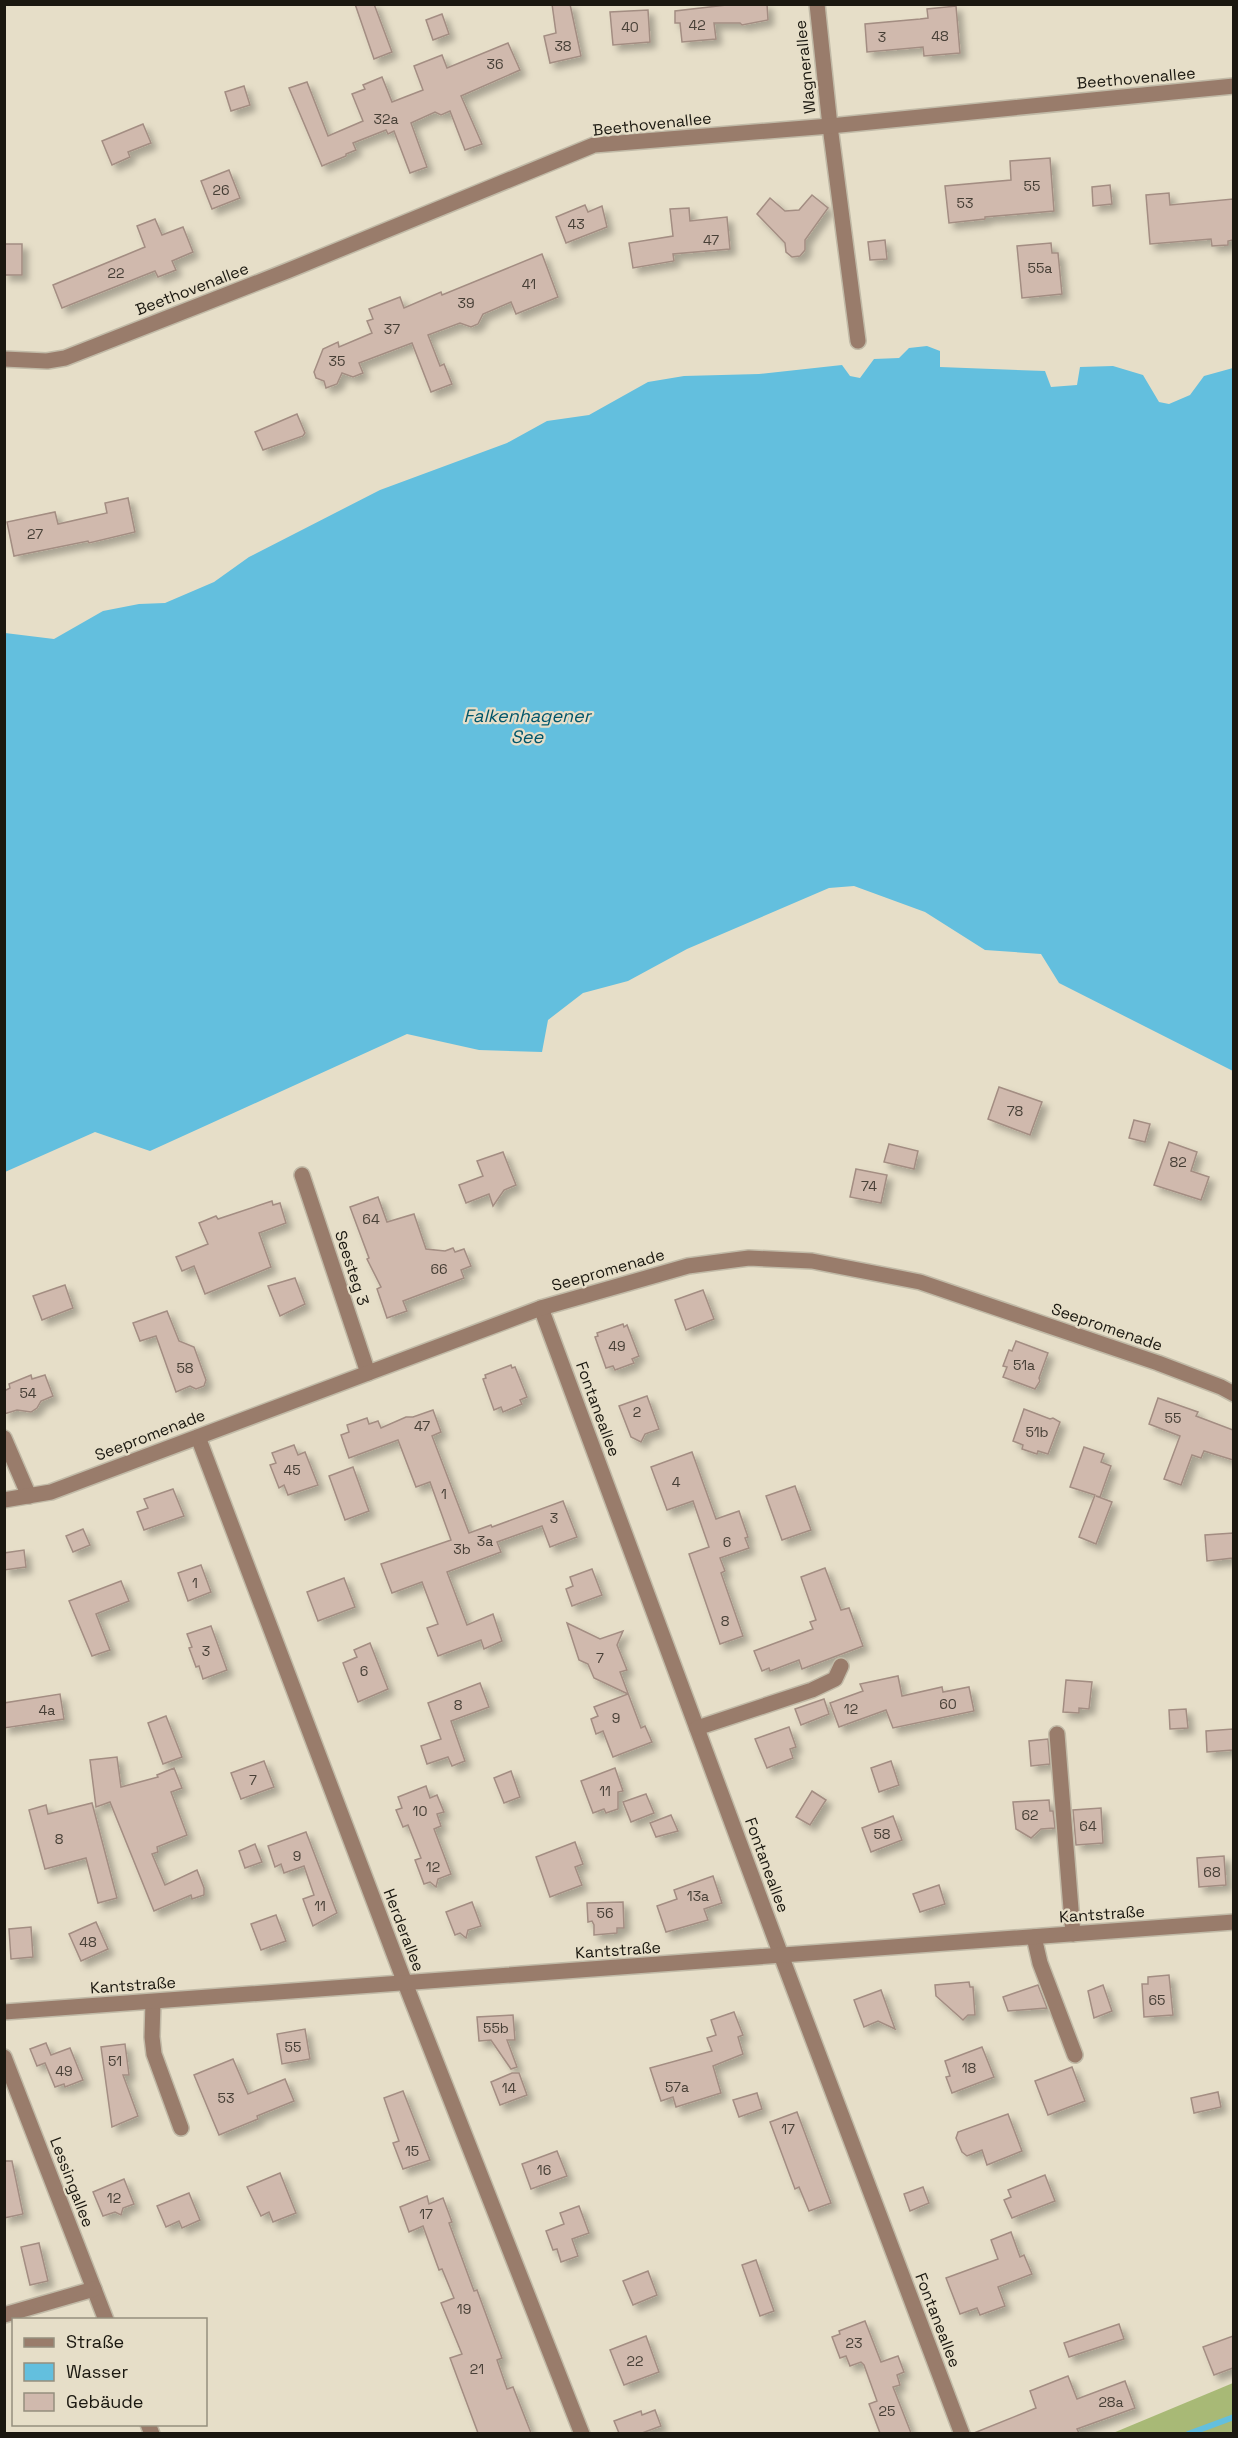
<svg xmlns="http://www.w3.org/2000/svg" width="1238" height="2438" viewBox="0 0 1238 2438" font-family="'Space Grotesk',sans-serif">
<defs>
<filter id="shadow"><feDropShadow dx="5.5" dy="5.5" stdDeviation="3" flood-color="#0004"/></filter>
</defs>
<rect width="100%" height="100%" fill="#e6dec8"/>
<polygon fill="#a8b976" points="1233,2383 1233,2433 1113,2433"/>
<polygon fill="#63bfde" points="927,346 940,351 940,367 1045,371 1051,387 1077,385 1080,367 1113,366 1143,375 1159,402 1169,404 1190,395 1204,376 1233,368 1233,1071 1059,983 1041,954 985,950 925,912 854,886 829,888 687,949 628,981 583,993 548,1020 542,1052 479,1050 407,1034 150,1151 95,1132 5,1172 5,633 54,639 103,611 139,604 165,603 214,582 249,557 380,490 507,443 547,421 589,415 648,382 684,376 759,374 842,365 850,376 860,378 874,359 899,358 909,348"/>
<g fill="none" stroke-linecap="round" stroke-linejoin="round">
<polyline stroke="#63bfde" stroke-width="6" points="1188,2434 1234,2417"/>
</g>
<g fill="#d0b9ad" stroke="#a38d82" stroke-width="1.5" filter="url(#shadow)">
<polygon points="355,4 374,4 392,52 374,59"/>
<polygon points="552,4 570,4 581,56 550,63 544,36 556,33"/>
<polygon points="735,4 767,4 768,20 742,25 740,23 714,23 716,39 682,42 680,23 675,23 675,11"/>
<polygon points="956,6 960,53 924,56 923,47 867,52 865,24 920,19 928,18 927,9"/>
<polygon points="648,10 650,42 613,45 610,12"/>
<polygon points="442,14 449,34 433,40 426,20"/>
<polygon points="508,43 520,70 461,96 482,144 465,150 450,111 441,115 435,112 411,123 427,167 410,173 394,131 388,134 386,130 353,143 356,150 346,154 346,156 322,166 289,88 307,82 328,136 363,121 352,94 365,89 363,85 382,77 392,102 423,90 414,66 442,55 447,68"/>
<polygon points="244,86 250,105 231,111 225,92"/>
<polygon points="143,124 151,143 128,152 130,157 112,165 102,141"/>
<polygon points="1050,158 1054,211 985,217 985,219 949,223 945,186 1011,180 1010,161"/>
<polygon points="229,170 240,198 212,209 201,181"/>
<polygon points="1110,185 1112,204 1093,206 1092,187"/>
<polygon points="1169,193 1170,205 1233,199 1233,240 1228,241 1228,245 1212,246 1211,239 1150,244 1146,195"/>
<polygon points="812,195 828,208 805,240 805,250 800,256 792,257 786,252 785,243 757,214 770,198 785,211 799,210"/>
<polygon points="585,205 588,212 602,206 607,227 566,243 556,217"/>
<polygon points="689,208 690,221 727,217 730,249 673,254 674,261 633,268 629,243 673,236 670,209"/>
<polygon points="155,219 162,235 183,227 193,252 172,261 176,270 158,277 155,271 62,308 53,285 145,247 137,226"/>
<polygon points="885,240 887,259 870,260 868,242"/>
<polygon points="1051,243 1052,253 1058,253 1062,294 1022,298 1017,246"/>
<rect x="4" y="244" width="18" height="31"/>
<polygon points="542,254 558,297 516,314 511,302 483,314 478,324 471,327 460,323 428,335 440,366 444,364 452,384 431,392 412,343 359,363 363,373 353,377 342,373 337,384 326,388 324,381 316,378 314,372 323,349 338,342 339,347 372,333 367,321 373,319 369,309 400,297 404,308 441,292 442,295"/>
<polygon points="297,414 305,433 303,436 263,450 255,432"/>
<polygon points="128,498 135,532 89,543 88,541 14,556 7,522 55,512 58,524 107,513 105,503"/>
<polygon points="999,1087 1042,1102 1030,1135 988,1119"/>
<polygon points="1134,1120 1150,1124 1145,1142 1129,1138"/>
<polygon points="1169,1142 1197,1152 1191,1171 1209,1177 1201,1200 1154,1185"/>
<polygon points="889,1144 918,1151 914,1169 884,1162"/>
<polygon points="503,1152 516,1185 504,1190 493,1206 489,1194 466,1203 459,1185 483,1176 477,1161"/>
<polygon points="856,1169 887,1175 881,1203 850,1197"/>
<polygon points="378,1197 387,1222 414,1214 426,1249 445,1251 453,1248 455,1252 464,1249 471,1266 461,1270 464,1278 403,1301 407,1311 387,1318 377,1289 381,1287 367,1259 369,1258 350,1207"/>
<polygon points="272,1201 273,1205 280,1203 286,1223 259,1233 271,1267 205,1294 194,1266 182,1271 176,1257 208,1244 199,1223 216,1216 218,1219"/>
<polygon points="295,1278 305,1304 280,1316 268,1286"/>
<polygon points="65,1285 73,1308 42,1320 33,1296"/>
<polygon points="703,1290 714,1319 686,1330 675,1300"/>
<polygon points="167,1311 179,1341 194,1347 206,1380 204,1386 196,1389 190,1386 176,1392 156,1336 140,1341 133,1323"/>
<polygon points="623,1324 624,1327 627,1325 639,1356 632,1359 634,1363 615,1370 613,1366 606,1368 595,1337 598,1336 597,1333"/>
<polygon points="1016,1341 1048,1353 1039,1378 1040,1381 1035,1389 1003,1377 1007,1367 1003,1366 1009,1350 1012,1351"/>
<polygon points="511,1365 512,1368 515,1367 527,1397 520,1400 522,1404 503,1412 501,1407 494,1410 483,1379 486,1378 485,1375"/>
<polygon points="31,1375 32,1379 45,1375 53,1396 41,1401 37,1408 31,1412 17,1410 4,1414 4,1391 10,1388 9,1384"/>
<polygon points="647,1396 659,1429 645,1434 641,1442 631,1437 619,1406"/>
<polygon points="1158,1398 1198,1412 1196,1416 1233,1430 1233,1460 1204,1451 1201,1458 1192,1455 1181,1485 1164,1479 1180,1436 1149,1424"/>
<polygon points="1024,1409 1050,1419 1053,1418 1060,1422 1048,1454 1038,1451 1037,1454 1022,1449 1023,1445 1013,1441"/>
<polygon points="433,1410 441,1432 432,1436 469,1533 491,1525 492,1527 563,1501 577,1537 550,1547 542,1526 497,1542 501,1552 447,1572 467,1625 493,1614 502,1641 484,1649 481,1640 438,1656 427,1628 438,1624 422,1582 392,1593 381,1564 451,1540 430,1482 416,1487 398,1440 349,1458 341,1435 349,1432 347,1425 367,1418 369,1424 378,1421 381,1428 406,1417 413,1417"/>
<polygon points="294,1445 298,1455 305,1452 318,1485 288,1495 284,1485 279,1488 270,1465 276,1463 272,1453"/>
<polygon points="1084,1447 1104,1454 1101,1462 1111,1466 1100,1497 1096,1496 1112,1502 1096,1544 1079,1537 1095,1495 1070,1487"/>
<polygon points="692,1452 716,1519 739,1511 748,1537 745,1538 749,1548 720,1558 725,1571 721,1573 743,1636 720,1644 689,1554 709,1547 693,1501 667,1510 651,1467"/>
<polygon points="353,1467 369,1511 345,1520 329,1476"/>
<polygon points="795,1486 811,1530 782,1540 766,1496"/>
<polygon points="173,1489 184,1516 144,1530 137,1512 148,1508 144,1499"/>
<polygon points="83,1529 90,1545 73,1552 66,1536"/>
<polygon points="1233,1533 1233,1558 1207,1561 1205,1535"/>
<polygon points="24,1550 26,1567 4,1570 4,1553"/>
<polygon points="201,1565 211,1592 188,1601 178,1573"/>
<polygon points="825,1568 841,1610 849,1608 863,1646 802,1669 799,1660 770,1671 769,1668 762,1671 754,1651 813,1629 810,1622 816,1620 801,1577"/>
<polygon points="592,1569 602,1595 572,1606 566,1589 573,1586 570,1577"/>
<polygon points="344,1578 355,1607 318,1621 307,1592"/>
<polygon points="121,1581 129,1601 96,1614 110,1650 92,1656 69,1601"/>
<polygon points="567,1623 600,1639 623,1631 617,1645 627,1670 620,1672 641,1728 645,1726 652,1742 613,1757 603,1731 596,1734 591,1719 598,1716 594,1707 628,1694 594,1678 588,1664 579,1660"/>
<polygon points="211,1626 227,1670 203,1679 199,1666 196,1667 189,1648 192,1647 187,1634"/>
<polygon points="370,1643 388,1689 358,1702 343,1663 357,1657 354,1650"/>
<polygon points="898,1676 902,1696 942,1687 943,1692 969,1687 974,1711 893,1728 886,1710 839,1727 830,1703 863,1691 860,1684"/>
<polygon points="1066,1680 1092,1682 1089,1709 1079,1708 1079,1713 1063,1712"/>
<polygon points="480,1683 489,1707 451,1721 465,1761 452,1766 448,1757 427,1764 421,1746 441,1739 428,1703"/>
<polygon points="60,1694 64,1719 4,1728 4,1703"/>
<polygon points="824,1699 829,1714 801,1725 795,1709"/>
<polygon points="1186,1709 1188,1728 1170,1729 1169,1710"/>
<polygon points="166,1716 182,1757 163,1764 148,1723"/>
<polygon points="789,1727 796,1747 790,1749 793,1758 767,1768 755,1739"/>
<polygon points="1233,1729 1233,1750 1207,1752 1206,1731"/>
<polygon points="1048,1739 1050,1764 1031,1766 1029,1741"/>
<polygon points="117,1757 121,1787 158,1777 157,1775 174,1768 182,1788 171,1792 187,1835 157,1847 158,1852 152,1854 165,1885 197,1870 204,1888 204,1895 192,1899 191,1895 154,1911 110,1802 96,1807 90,1760"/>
<polygon points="264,1761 274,1787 241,1799 231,1773"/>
<polygon points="891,1761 899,1785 879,1792 871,1768"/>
<polygon points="615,1768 623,1791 618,1792 618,1809 606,1813 604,1809 593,1813 581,1781"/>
<polygon points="511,1771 520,1797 504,1803 494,1778"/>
<polygon points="426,1786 430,1798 437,1795 444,1812 437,1814 441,1826 434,1829 451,1874 438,1879 436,1887 430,1882 424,1884 415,1860 421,1858 408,1825 403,1827 396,1810 402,1808 398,1797"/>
<polygon points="812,1791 826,1800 810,1825 796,1817"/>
<polygon points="646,1794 654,1813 631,1822 623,1802"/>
<polygon points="1049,1800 1050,1811 1053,1811 1055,1828 1041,1829 1031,1838 1016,1829 1013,1802"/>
<polygon points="92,1803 117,1898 98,1903 86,1858 45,1869 29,1810 46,1805 48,1814"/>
<polygon points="1101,1808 1103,1843 1076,1845 1073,1810"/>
<polygon points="671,1815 678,1831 656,1837 650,1823"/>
<polygon points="893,1816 902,1840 871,1852 862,1828"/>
<polygon points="306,1832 337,1913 313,1926 303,1899 314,1895 304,1866 284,1873 281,1864 275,1867 268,1846"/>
<polygon points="575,1842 583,1864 575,1867 582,1885 550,1897 536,1857"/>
<polygon points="255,1844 262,1862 245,1868 239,1851"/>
<polygon points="1224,1856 1226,1885 1199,1887 1197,1858"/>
<polygon points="713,1876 722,1903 704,1909 708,1920 666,1932 657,1906 677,1899 674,1890"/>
<polygon points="939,1885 945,1904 920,1912 913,1894"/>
<polygon points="472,1902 481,1926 468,1930 466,1938 460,1933 455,1935 446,1912"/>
<polygon points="623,1902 624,1928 617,1928 617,1933 594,1935 594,1925 592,1921 588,1922 587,1903"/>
<polygon points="276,1915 286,1941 261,1950 251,1924"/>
<polygon points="96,1922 108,1949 81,1961 69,1934"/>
<polygon points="31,1927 33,1957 11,1959 9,1929"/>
<polygon points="1169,1975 1173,2015 1144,2017 1142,1984 1148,1984 1148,1977"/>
<polygon points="969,1982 970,1987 973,1987 975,2015 968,2015 963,2020 936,1996 935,1985"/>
<polygon points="1038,1985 1047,2008 1008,2011 1003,1997"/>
<polygon points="1103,1985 1112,2011 1094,2018 1088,1991"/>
<polygon points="881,1990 895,2029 878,2021 864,2027 854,2000"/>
<polygon points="734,2012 743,2035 738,2037 743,2054 713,2066 721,2093 676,2107 673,2097 661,2101 650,2068 712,2051 707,2038 716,2035 711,2020"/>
<polygon points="513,2015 515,2040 507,2040 517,2067 511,2069 491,2040 479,2041 477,2017"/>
<polygon points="305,2029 310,2059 282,2064 277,2034"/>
<polygon points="46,2043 51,2055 70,2048 83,2080 65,2087 64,2084 55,2087 45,2063 37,2066 30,2049"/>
<polygon points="125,2044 129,2075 123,2075 138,2116 112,2127 101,2047"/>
<polygon points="982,2047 994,2077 952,2093 946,2077 950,2076 945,2061"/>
<polygon points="233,2059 248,2094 285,2079 294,2101 257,2116 258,2119 219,2135 194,2075"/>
<polygon points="1072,2067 1085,2101 1048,2115 1035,2081"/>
<polygon points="512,2073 519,2073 527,2095 500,2105 491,2082"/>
<polygon points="403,2091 430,2160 403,2169 393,2143 399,2141 384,2098"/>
<polygon points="1218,2092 1221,2107 1194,2113 1191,2098"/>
<polygon points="757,2093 762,2109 739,2117 733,2100"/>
<polygon points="797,2112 831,2203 809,2211 799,2187 795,2189 770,2122"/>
<polygon points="1008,2114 1022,2151 987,2165 982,2150 967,2156 962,2152 956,2138 958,2132"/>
<polygon points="557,2151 567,2176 531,2189 522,2164"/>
<polygon points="4,2161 12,2161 23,2214 4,2218"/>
<polygon points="280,2173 296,2213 273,2222 269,2212 261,2216 247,2187"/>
<polygon points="1045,2175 1055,2201 1012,2218 1004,2200 1011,2197 1008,2190"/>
<polygon points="124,2179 134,2204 123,2208 121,2215 115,2212 103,2216 93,2192"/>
<polygon points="923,2187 929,2203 910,2211 904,2194"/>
<polygon points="189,2193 200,2220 182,2228 179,2221 166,2227 157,2206"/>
<polygon points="427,2196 429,2204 443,2198 452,2222 449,2223 474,2291 477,2290 502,2358 497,2360 507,2389 513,2387 531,2433 478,2433 450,2358 462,2354 441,2303 454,2298 442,2269 439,2270 423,2226 409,2232 400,2207"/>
<polygon points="579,2206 589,2233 572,2239 578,2256 561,2262 557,2249 553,2250 546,2231 564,2224 560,2213"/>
<polygon points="1011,2232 1020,2257 1024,2255 1032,2274 998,2287 1005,2306 980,2315 977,2308 960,2314 946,2278 998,2259 991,2240"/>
<polygon points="39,2243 48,2281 30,2285 21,2247"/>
<polygon points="756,2260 774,2311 760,2316 742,2265"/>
<polygon points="648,2271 657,2295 633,2305 623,2281"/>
<polygon points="865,2321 881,2362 898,2356 904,2372 897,2375 900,2385 893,2387 911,2433 880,2433 869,2404 877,2401 864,2365 861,2362 850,2366 846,2356 840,2358 832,2337 840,2334 839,2331"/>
<polygon points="1119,2324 1124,2339 1069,2357 1064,2343"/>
<polygon points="646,2336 659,2372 624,2385 610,2350"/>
<polygon points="1233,2336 1233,2368 1214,2375 1203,2347"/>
<polygon points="1068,2376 1077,2399 1125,2381 1135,2408 1077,2429 1079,2433 974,2433 1036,2408 1030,2391"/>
<polygon points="655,2410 661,2426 642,2433 619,2433 614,2421 641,2411 642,2415"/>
</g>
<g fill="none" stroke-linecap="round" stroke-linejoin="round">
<defs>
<g id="minor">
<polyline points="817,4 830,126 858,341"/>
<polyline points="4,359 47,361 65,358 287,271 594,145 830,126 1234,86"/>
<polyline points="302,1175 368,1373"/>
<polyline points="541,1308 781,1955 962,2434"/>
<polyline points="198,1437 405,1983 582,2434"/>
<polyline points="4,1438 29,1496"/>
<polyline points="4,1500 51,1492 541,1308 688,1266 749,1258 812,1261 920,1282 1158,1363 1221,1387 1234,1394"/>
<polyline points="697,1728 812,1690 835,1679 841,1666"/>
<polyline points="1057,1734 1073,1934"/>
<polyline points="1034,1937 1040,1963 1075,2055"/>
<polyline points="153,2002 152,2037 154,2054 181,2128"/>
<polyline points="4,2012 1234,1922"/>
<polyline points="4,2057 106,2320"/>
<polyline points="4,2315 94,2289"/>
<polyline points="148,2424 152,2434"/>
</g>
</defs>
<use href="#minor" stroke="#c1baa7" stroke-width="18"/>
<use href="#minor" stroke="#997c6b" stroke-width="15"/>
</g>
<g text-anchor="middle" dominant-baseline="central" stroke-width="4.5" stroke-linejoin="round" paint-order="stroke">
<g font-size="14" fill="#484037">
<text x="697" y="25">42</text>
<text x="630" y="27">40</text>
<text x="940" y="36">48</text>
<text x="882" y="37">3</text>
<text x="563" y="46">38</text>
<text x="495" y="64">36</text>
<text x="386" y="119">32a</text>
<text x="1032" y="186">55</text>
<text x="221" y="190">26</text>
<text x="965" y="203">53</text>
<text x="576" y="224">43</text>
<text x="711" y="240">47</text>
<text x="1040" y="268">55a</text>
<text x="116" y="273">22</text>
<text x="529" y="284">41</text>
<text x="466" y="303">39</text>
<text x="392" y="329">37</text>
<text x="337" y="361">35</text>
<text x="35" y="534">27</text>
<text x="1015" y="1111">78</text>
<text x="1178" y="1162">82</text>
<text x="869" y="1186">74</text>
<text x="371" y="1219">64</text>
<text x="439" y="1269">66</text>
<text x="617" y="1346">49</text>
<text x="1024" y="1365">51a</text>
<text x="185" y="1368">58</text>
<text x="28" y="1393">54</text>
<text x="637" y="1412">2</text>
<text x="1173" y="1418">55</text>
<text x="422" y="1426">47</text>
<text x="1037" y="1432">51b</text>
<text x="292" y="1470">45</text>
<text x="676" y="1482">4</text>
<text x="444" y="1494">1</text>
<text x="554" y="1518">3</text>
<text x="485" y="1541">3a</text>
<text x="727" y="1542">6</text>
<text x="462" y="1549">3b</text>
<text x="195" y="1583">1</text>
<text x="725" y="1621">8</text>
<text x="206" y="1651">3</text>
<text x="600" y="1658">7</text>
<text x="364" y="1671">6</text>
<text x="948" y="1704">60</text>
<text x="458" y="1705">8</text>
<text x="851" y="1709">12</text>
<text x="47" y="1710">4a</text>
<text x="616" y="1718">9</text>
<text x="253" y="1780">7</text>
<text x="605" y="1791">11</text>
<text x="420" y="1811">10</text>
<text x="1030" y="1815">62</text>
<text x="1088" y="1826">64</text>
<text x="882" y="1834">58</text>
<text x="59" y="1839">8</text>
<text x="297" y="1856">9</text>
<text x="433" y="1867">12</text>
<text x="1212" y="1872">68</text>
<text x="698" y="1896">13a</text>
<text x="320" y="1906">11</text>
<text x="605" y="1913">56</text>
<text x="88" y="1942">48</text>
<text x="1157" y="2000">65</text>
<text x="496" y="2028">55b</text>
<text x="293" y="2047">55</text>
<text x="115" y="2061">51</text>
<text x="969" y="2068">18</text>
<text x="64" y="2071">49</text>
<text x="677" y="2087">57a</text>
<text x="509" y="2088">14</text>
<text x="226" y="2098">53</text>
<text x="788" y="2129">17</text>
<text x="412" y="2151">15</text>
<text x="544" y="2170">16</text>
<text x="114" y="2198">12</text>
<text x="426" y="2214">17</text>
<text x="464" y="2309">19</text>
<text x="854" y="2343">23</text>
<text x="635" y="2361">22</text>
<text x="477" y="2369">21</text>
<text x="1111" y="2402">28a</text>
<text x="887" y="2411">25</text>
</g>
<g font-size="16" fill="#1b1810" stroke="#e6dec8">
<text transform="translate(805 67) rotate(-96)">Wagnerallee</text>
<text transform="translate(1136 78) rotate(-5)">Beethovenallee</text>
<text transform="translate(652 124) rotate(-6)">Beethovenallee</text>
<text transform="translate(192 289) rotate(-21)">Beethovenallee</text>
<text transform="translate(352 1268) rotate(72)">Seesteg 3</text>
<text transform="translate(608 1270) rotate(-16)">Seepromenade</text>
<text transform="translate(1107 1327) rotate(19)">Seepromenade</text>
<text transform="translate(598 1409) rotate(70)">Fontaneallee</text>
<text transform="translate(150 1435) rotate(-21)">Seepromenade</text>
<text transform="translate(767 1865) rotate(70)">Fontaneallee</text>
<text transform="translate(1102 1914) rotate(-4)">Kantstraße</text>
<text transform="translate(404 1930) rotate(69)">Herderallee</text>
<text transform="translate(618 1950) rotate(-4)">Kantstraße</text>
<text transform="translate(133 1985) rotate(-4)">Kantstraße</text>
<text transform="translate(72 2182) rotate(69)">Lessingallee</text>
<text transform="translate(938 2320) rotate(69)">Fontaneallee</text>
</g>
<g font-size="18" font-style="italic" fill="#01556a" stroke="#e6dec8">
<text x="527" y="715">Falkenhagener<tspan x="527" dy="21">See</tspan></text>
</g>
</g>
<rect width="1238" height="2438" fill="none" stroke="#1b1810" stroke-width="12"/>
<rect x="12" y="2318" width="195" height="108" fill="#e6dec8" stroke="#958f7e" stroke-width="1.5"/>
<rect x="24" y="2338" width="30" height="9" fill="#997c6b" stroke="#958f7e" stroke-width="1.5"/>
<text x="66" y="2348" font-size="18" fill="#1b1810">Straße</text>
<rect x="24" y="2363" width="30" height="18" fill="#63bfde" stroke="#958f7e" stroke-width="1.5"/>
<text x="66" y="2378" font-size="18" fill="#1b1810">Wasser</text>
<rect x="24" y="2393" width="30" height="18" fill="#d0b9ad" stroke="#958f7e" stroke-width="1.5"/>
<text x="66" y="2408" font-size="18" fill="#1b1810">Gebäude</text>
</svg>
